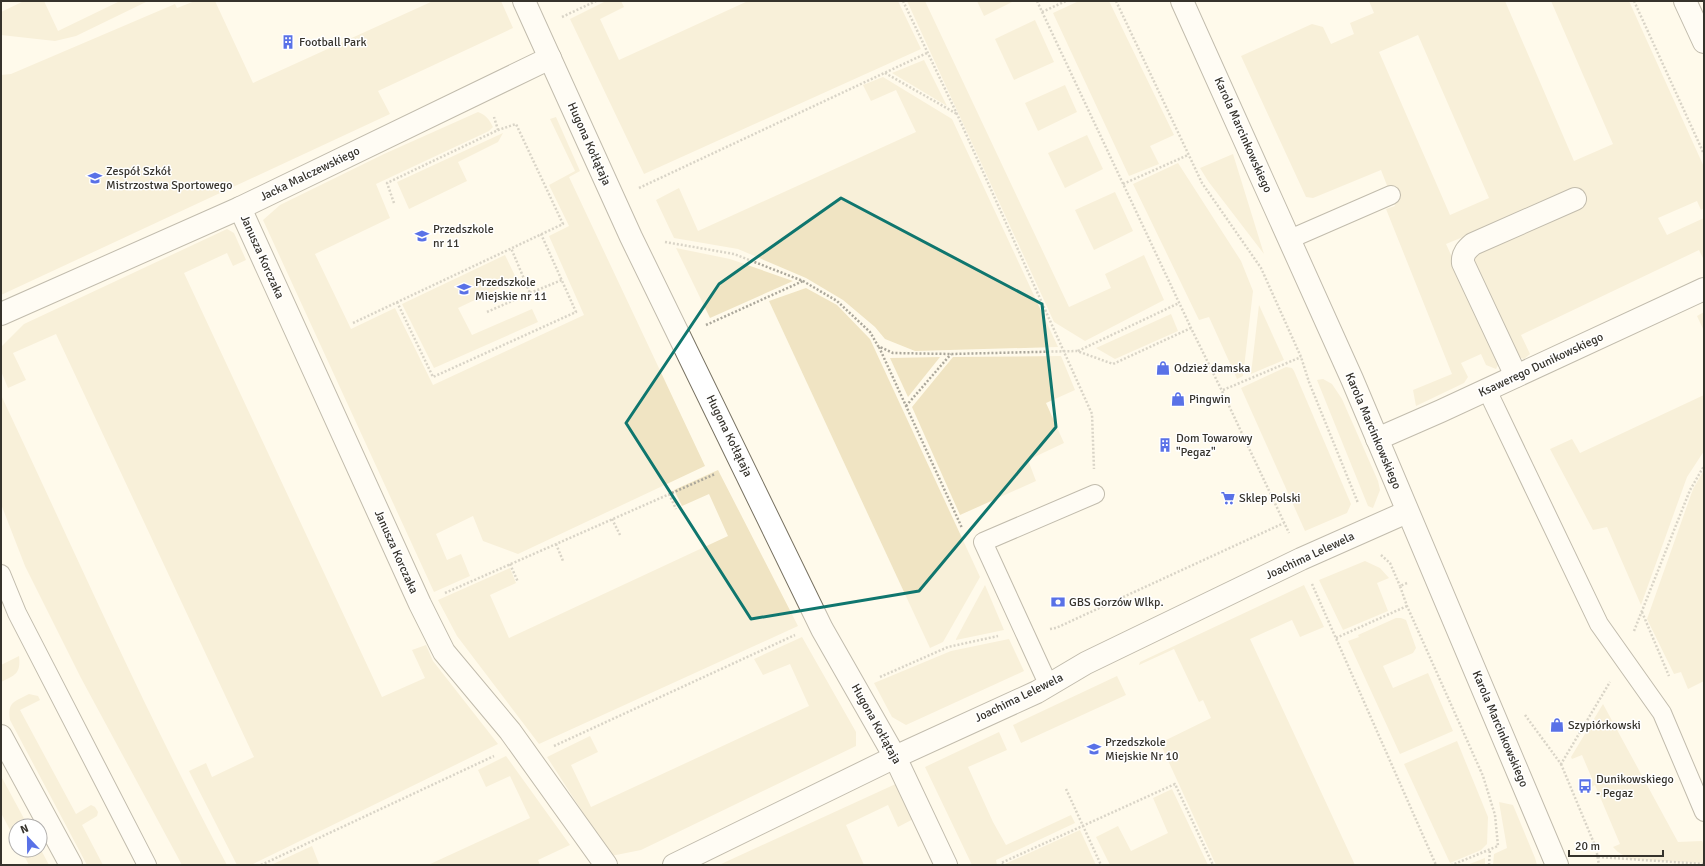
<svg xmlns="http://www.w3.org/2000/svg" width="1705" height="866" viewBox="0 0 1705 866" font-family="Signika,sans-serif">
<rect width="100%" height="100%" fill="#fffaeb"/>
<g fill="#f0e4c3" fill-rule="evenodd">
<polygon points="24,1 44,1 58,31 120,1 148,1 76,36 55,41 1,35 1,12"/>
<polygon points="195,1 215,1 253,83 433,1 501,1 513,28 378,91 390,114 1,295 1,75 11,74 175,4 177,8"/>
<polygon points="606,1 621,1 624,7 600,19 619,60 748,1 898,1 921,49 644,174 570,19"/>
<polygon points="907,1 925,1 1069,307 1111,288 1105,274 1144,255 1164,300 1085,341 1054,322"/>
<polygon points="977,1 1014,1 984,16"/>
<polygon points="1079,1 1109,1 1174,135 1150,146 1159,164 1129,176 1053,13"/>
<path d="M1369,1H1505L1574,161L1613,144L1551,1H1629L1704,167V208L1701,210L1697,201L1658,218L1667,235L1704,218V260L1699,250L1521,335L1530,354L1524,359L1514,356L1471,269L1473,255L1483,245L1585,202L1579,189L1446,244L1500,361L1496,369L1486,365L1481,354L1461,363L1468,377L1464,383L1416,406L1413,390L1452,374L1386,209L1395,206L1381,170L1313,198L1306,197L1241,56L1312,24L1323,27L1331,44L1354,34L1350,23L1374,13ZM1418,35L1489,198L1450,215L1379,52Z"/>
<polygon points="1035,20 1054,62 1014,80 995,39"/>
<polygon points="924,60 947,106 892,73"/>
<polygon points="883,77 952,119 1058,347 915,351 885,339 875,327 843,300 806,278 738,249 674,238 656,200 679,188 698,231 916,132 896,90 871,101 863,85"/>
<polygon points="1065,85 1077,112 1038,131 1025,103"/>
<path d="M478,112C486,115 489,119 493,127L489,131L376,184L390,218L315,254L351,329L395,308L433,385L584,315L549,236L569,226L549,185L575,171L550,119L556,117L580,171L569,177L705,466L518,554L483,541L473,516L436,534L447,560L461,554L470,576L434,592L263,220L280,205L384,154Z"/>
<polygon points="503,133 498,142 458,162 467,181 409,209 397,182"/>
<polygon points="1087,135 1103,169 1065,188 1048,153"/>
<polygon points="1233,154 1263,251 1264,254 1208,181 1200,168"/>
<polygon points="1178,163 1241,261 1253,291 1243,376 1237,379 1209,317 1199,320 1133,184"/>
<polygon points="1115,192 1133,231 1094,250 1075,210"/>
<polygon points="227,229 234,233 246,260 233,266 227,253 184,273 382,697 425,678 412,650 426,645 433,661 498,744 251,865 237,865 189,771 206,763 212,777 254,757 56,334 13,353 26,380 8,388 1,371 1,347 24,324"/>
<polygon points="676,248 730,259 793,281 710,318"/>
<polygon points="505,255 517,280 458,308 472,335 532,309 538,322 434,368 402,304"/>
<polygon points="806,288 837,305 870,339 980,577 943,642 930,648 769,301"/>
<polygon points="1259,305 1284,360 1251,374"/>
<polygon points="1704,312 1704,331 1697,316"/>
<polygon points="1171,314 1178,331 1115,359 1096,348"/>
<polygon points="1061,356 1075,390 1046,403 1064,443 1028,460 1036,481 960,515 912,407 953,357"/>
<polygon points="940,357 908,397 890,358"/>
<polygon points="1286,367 1292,368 1294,371 1351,504 1347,513 1305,531 1241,388"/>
<polygon points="1323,379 1332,384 1342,399 1378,481 1380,490 1373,508 1368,506 1317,380"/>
<path d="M1,395C75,552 145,712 227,865H182L81,678L25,566L1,504Z"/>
<polygon points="1704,395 1704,451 1687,477 1641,605 1607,527 1593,530 1550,449 1572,439 1580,453"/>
<polygon points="718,470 798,626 539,744 457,636 438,600 510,568 516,583 490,595 509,638 728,536 709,494 682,506 674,490"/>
<polygon points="1704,470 1704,681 1688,689 1681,672 1674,674 1647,619 1693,489"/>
<polygon points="1365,561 1380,568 1389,578 1377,583 1388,611 1343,630 1319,580"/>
<polygon points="985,585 1004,630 956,640 956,639"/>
<polygon points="1304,585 1324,627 1300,637 1292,620 1250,639 1355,865 1216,865 1160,743 1211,718 1203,700 1199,702 1174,649 1139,665 1140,662"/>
<polygon points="1396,618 1401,618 1406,620 1416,648 1413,653 1383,666 1393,688 1428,673 1453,731 1400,754 1348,641 1359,637 1358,635"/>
<polygon points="802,637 856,732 856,746 641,850 611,856 547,757 590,736 598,752 571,765 591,807 809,706 790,664 763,675 754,659"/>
<polygon points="1009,639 1024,671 906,725 892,717 874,683 951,651"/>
<path d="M19,656C21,674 15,675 1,682V665Z"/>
<polygon points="1117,676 1126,695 1021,743 1013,725"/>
<path d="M29,694L38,696L40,700L20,710L76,814L91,805L95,807L98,812L97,816L82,825L103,865H87L10,720C7,702 14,702 29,694Z"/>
<polygon points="1603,704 1678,842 1702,841 1704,845 1703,863 1630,859 1618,852 1613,847 1620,844 1595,785 1585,790 1584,785 1593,781 1582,755 1572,759 1571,757"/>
<polygon points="999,732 1007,750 968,767 993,822 1006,845 1071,815 1075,823 996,860 997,865 972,865 925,767"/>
<polygon points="1457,741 1488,817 1487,844 1481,850 1450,863 1404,764"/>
<polygon points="506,756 570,845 538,860 540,865 428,865 530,818 510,776 486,787 478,770"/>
<polygon points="1,776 28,826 16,826 16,841 1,813"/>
<polygon points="900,782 919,816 898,827 888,805 846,825 864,865 719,865"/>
<polygon points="1172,789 1208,865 1110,865 1096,837 1118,826 1131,851 1168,833 1153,798"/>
<polygon points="1499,802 1513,805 1535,858 1537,865 1493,865 1494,854 1507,848"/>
<polygon points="1080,830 1096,865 1005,864"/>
<polygon points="312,846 319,864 318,865 271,865"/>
<polygon points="40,848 49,865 29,865 21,850 40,850"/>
<polygon points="1485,858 1485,865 1467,865"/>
</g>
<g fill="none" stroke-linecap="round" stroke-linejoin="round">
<defs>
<g id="service">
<polyline points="1290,239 1391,195"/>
<polyline points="1487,390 1599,624 1662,713 1704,812"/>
<polyline points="1,574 17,613 147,865"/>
<polyline points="1049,686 983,542 1095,494"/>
</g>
<g id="minor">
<polyline points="524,1 631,237 822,629 895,757 946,865"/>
<polyline points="1182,1 1352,379 1557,865"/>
<polyline points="1685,1 1704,42"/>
<polyline points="240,208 420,604 444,652 510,731 606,865"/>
<polyline points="1,314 240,208 550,58"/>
<path d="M1516,376L1463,263C1462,254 1467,249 1473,244L1575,199"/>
<polyline points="1377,439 1441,411 1704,289"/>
<polyline points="1,736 71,865"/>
<polyline points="674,865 895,757 1037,692 1086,663 1301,559 1407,512"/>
</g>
</defs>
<use href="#service" stroke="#777161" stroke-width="20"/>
<use href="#minor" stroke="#777161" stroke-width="24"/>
<g stroke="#aba79b" stroke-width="2.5" stroke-dasharray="2 2" stroke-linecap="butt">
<polyline points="903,1 957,114 1092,414 1094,469"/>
<polyline points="1037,1 1191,328 1222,391 1289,533"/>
<polyline points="1116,1 1202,183 1261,268 1301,357 1309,382 1358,503"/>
<polyline points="1634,1 1704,154"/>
<polyline points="1042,12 1066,1"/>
<polyline points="562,17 596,1"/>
<polyline points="885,73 957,114"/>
<polyline points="1123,184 1188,155"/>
<polyline points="639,188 927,53"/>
<polyline points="394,203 387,183 498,130 494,117"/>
<polyline points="665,242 734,254 803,281 837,301 870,332 878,346 893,353 951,354 1077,351 1113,364 1191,328"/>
<polyline points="530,293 562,280"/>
<polyline points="397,302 433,377 576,312 541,234"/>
<polyline points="487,312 530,293 511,248"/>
<polyline points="353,323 563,224 516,124 498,130"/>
<polyline points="706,325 803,281"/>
<polyline points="879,347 962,528"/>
<polyline points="1078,351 1179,303"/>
<polyline points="1223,390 1301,357"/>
<polyline points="906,406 951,354"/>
<polyline points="669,494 676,509"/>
<polyline points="612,519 620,535"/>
<polyline points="556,544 563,561"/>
<polyline points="1381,555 1390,563 1400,586"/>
<polyline points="510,564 518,582"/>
<polyline points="1407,583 1400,586 1407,606 1483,776 1495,815 1498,846 1452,865"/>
<polyline points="1312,584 1436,865"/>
<polyline points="445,593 715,474"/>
<polyline points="1642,612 1669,676"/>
<polyline points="1050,629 1056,628 1284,523"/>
<polyline points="1634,631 1690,490 1704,466"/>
<polyline points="1336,638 1407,606"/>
<polyline points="880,677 948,647 998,636"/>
<polyline points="1525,715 1561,764 1610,682"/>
<polyline points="554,746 795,635"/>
<polyline points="1561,764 1596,848 1599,865"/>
<polyline points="1066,789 1101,865"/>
<polyline points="1598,857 1704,864"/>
<polyline points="261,865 494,756"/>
<polyline points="1003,865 1001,863 1175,784 1213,865"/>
<polyline points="1489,865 1490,849"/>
</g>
<use href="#service" stroke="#fff" stroke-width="18"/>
<use href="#minor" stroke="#fff" stroke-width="22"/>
</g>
<path d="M0 0H1705V866H0ZM841,198L1042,304L1056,427L919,591L751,619L626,423L719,284Z" fill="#fffaeb" fill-opacity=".55" fill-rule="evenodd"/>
<path fill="none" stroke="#0f766e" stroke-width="3" stroke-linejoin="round" d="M841,198L1042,304L1056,427L919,591L751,619L626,423L719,284Z"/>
<defs>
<symbol id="building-bare" viewBox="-9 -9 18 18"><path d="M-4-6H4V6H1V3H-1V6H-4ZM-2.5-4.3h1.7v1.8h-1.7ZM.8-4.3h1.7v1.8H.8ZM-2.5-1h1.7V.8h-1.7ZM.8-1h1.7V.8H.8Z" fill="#5971e7" stroke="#fff" stroke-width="2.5" paint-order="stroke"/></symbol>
<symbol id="school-bare" viewBox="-9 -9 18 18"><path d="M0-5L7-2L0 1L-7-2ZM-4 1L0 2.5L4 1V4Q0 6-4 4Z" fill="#5971e7" stroke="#fff" stroke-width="2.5" paint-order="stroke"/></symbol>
<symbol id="shop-bare" viewBox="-9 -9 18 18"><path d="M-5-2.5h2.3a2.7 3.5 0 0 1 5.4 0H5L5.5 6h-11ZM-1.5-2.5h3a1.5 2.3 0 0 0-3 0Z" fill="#5971e7" stroke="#fff" stroke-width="2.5" paint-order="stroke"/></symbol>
<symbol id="supermarket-bare" viewBox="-9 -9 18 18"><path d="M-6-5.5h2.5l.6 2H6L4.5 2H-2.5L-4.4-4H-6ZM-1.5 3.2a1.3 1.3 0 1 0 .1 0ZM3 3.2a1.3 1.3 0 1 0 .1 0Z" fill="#5971e7" stroke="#fff" stroke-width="2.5" paint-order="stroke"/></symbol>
<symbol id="bank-bare" viewBox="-9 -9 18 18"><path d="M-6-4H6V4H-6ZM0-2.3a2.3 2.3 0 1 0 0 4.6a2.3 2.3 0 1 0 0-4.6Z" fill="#5971e7" stroke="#fff" stroke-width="2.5" paint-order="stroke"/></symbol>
<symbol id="bus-bare" viewBox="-9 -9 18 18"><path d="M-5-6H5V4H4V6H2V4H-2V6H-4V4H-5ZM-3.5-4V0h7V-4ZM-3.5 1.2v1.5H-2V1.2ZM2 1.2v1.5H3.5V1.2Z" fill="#5971e7" stroke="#fff" stroke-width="2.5" paint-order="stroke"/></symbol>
</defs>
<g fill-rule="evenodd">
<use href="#building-bare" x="278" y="32" width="20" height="20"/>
<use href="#school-bare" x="85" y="168" width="20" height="20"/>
<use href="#school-bare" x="412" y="226" width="20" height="20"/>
<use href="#school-bare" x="454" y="279" width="20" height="20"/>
<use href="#shop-bare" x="1153" y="358" width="20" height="20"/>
<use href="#shop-bare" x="1168" y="389" width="20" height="20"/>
<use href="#building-bare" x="1155" y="435" width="20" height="20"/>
<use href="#supermarket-bare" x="1218" y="488" width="20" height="20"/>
<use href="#bank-bare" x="1048" y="592" width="20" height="20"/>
<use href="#shop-bare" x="1547" y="715" width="20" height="20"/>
<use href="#school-bare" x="1084" y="739" width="20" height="20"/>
<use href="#bus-bare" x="1575" y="776" width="20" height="20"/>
</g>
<g text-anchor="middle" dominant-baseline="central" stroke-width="3" stroke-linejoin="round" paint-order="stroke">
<g font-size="12" fill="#36332c" stroke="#fff" text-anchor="start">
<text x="299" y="42">Football Park</text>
<text x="106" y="171">Zespół Szkół<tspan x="106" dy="14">Mistrzostwa Sportowego</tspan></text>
<text x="433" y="229">Przedszkole<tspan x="433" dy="14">nr 11</tspan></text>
<text x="475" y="282">Przedszkole<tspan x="475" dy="14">Miejskie nr 11</tspan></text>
<text x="1174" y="368">Odzież damska</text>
<text x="1189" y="399">Pingwin</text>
<text x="1176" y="438">Dom Towarowy<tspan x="1176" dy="14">"Pegaz"</tspan></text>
<text x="1239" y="498">Sklep Polski</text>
<text x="1069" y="602">GBS Gorzów Wlkp.</text>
<text x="1568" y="725">Szypiórkowski</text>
<text x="1105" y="742">Przedszkole<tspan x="1105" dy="14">Miejskie Nr 10</tspan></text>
<text x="1596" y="779">Dunikowskiego<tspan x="1596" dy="14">- Pegaz</tspan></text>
</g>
<g font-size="12" fill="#36332c" stroke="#fff">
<text transform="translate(1243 135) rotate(66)">Karola Marcinkowskiego</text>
<text transform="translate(589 144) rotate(66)">Hugona Kołłątaja</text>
<text transform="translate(310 174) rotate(-26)">Jacka Malczewskiego</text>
<text transform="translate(262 257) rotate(66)">Janusza Korczaka</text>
<text transform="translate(1541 365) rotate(-25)">Ksawerego Dunikowskiego</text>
<text transform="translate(1373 431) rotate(67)">Karola Marcinkowskiego</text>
<text transform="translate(729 436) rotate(64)">Hugona Kołłątaja</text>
<text transform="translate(396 552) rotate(66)">Janusza Korczaka</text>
<text transform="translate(1310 556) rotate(-25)">Joachima Lelewela</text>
<text transform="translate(1019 698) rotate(-26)">Joachima Lelewela</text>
<text transform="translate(876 724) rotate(61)">Hugona Kołłątaja</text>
<text transform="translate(1500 729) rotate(67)">Karola Marcinkowskiego</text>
</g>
</g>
<rect width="1705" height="866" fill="none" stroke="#36332c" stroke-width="4"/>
<g transform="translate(28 838) rotate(338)"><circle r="19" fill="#ffffff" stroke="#afadab"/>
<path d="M0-3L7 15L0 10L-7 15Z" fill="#5971e7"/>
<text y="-6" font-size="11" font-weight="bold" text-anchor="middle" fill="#36332c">N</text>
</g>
<path d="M1569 850v6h94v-6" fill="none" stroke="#36332c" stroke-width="2"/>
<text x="1575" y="850" font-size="12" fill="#36332c" stroke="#ffffff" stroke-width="3" paint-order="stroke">20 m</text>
</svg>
